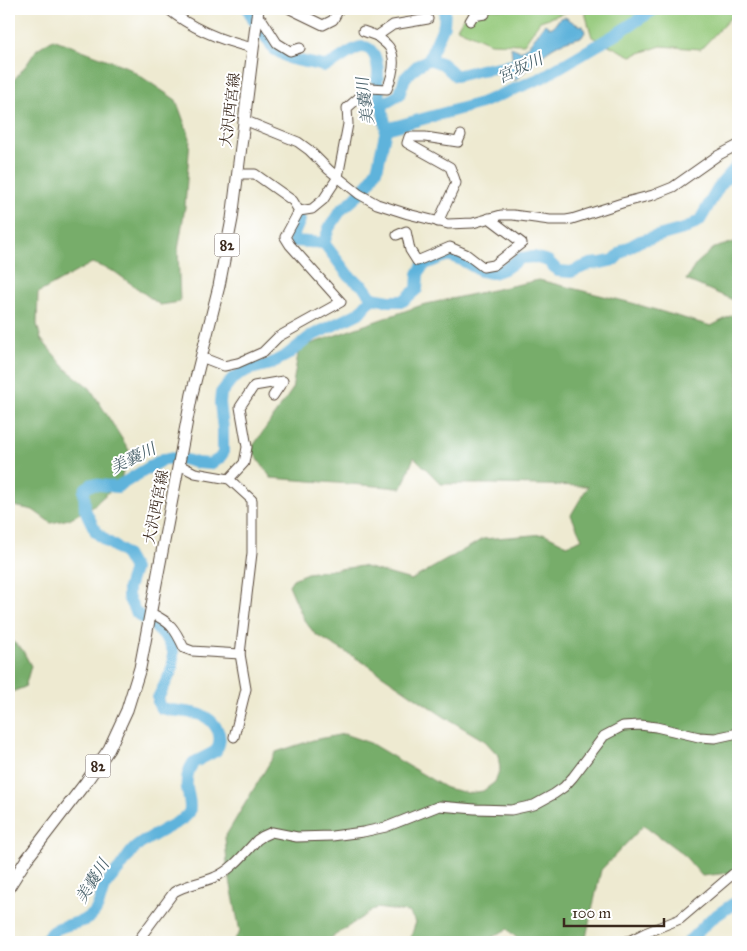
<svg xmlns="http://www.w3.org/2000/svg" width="747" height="951" viewBox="0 0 747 951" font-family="'IM FELL Great Primer','Noto Serif JP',serif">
<rect width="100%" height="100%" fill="#fff"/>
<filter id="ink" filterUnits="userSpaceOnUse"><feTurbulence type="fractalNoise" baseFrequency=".02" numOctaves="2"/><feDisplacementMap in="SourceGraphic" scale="10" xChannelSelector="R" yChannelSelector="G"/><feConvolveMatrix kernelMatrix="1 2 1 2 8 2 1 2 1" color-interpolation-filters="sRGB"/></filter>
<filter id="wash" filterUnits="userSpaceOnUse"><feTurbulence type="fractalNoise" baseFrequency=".0096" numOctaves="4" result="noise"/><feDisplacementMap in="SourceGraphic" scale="20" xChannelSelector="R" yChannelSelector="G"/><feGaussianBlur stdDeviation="1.12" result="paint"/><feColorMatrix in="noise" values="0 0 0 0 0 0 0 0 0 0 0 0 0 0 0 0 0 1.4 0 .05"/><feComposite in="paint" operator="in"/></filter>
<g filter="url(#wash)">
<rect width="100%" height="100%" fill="#eeead1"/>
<g fill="#94c97a" stroke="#687a4c">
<polygon points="472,9 576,9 540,21 524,44 490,43 457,28 468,10"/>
<polygon points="584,9 738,9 738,14 733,15 701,49 661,46 631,56 592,37"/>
</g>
<g fill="#77ad6a" stroke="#596c44">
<polygon points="53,39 127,67 176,100 190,138 185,207 178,250 180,302 160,305 115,272 92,263 38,293 37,324 41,339 67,370 90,388 129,450 120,482 93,506 69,519 51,523 33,510 9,505 9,86 27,64 37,49"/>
<polygon points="738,241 738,302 686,280 696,264 714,248"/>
<polygon points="539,280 632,303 711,326 738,312 738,872 702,876 683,854 644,825 601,870 585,942 521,942 507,929 484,942 409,942 416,922 408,912 376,908 325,942 232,942 240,932 227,864 225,837 276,752 313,740 344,734 370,743 446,788 468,793 483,791 495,782 500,769 498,755 485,741 443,716 366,664 315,634 304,620 289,585 293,579 307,573 362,566 411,580 483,539 545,534 567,545 582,539 571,515 588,486 492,484 441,484 414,457 402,488 271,478 251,449 292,390 299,348 422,305"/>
<polygon points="9,639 22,649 31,666 25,687 9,693"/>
</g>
<path fill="#5fb3db" stroke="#4d6e7c" d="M565,17L576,24L583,26L585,32L582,37C549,43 538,59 515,81L511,47L520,51C532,46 536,33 545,24L550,28L554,26L560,18Z"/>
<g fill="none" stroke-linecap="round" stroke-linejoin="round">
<g stroke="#5fb3db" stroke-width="12">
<polyline points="429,59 443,64 456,76 480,70 513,65"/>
<polyline points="382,105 399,95 405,78 417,66 429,59 444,25 445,9"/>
<polyline points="386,129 481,103 541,78 613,36 655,9"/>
<polyline points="300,220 293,236 294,241 324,243"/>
<polyline points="372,298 389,301 403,301 417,289 418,274 423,265 448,255 462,260 481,271 492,273 506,268 521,258 534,257 548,261 558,271 571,272 590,264 601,263 614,260 624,250 640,241 687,228 700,220 720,185 738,165"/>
<path d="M44,942C55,920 81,928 93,914C101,906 100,894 105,886C109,879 115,874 120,868C125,862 128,855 134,849C144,839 170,827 183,819C184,818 188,814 189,813C192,805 188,796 187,788C186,780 188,770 193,763L216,751C220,744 221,736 217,729C206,708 182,714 161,708L158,703V698L170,674L173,666V650L168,640L149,620L141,617L135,611L128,597V588L134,569L126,555L120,550L105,540L96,532L88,516L85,509L84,492L86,488L92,484L117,487L163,459L179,458L197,463L210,464L219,459L223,453V429L220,403L221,393L232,379L247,370L270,364L287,355L311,336L359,313L372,298L364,287L349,276L324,243L329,228L341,210L353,200L370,182L378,166L386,129L377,81C379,74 378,64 375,57C363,31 341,64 324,66L291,59L274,49L252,17L248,9"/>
<polyline points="688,942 711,919 733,904 736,904 738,905"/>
</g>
</g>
</g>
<g filter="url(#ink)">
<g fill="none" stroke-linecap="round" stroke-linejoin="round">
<defs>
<g id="minor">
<path d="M168,9C192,29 223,41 253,48"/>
<polyline points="290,9 323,25 333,20 339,9"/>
<polyline points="257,17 263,21 277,43 290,51 300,48"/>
<polyline points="470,21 473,16 485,14"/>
<polyline points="363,31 377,36"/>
<polyline points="244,120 298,142 309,150 329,170 359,194 377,204 408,214 448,224 473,223 501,215 513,215 550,220 566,220 572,219 622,203 653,195 673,187 717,156 738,145"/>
<path d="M238,174H255L293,201L299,211L312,209L323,200L338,177L348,124L347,108L370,88L387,89C392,77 397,59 389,47C386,43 381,40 377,36L393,25L428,19"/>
<polyline points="438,222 456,183 454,177 450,167 407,143 409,137 425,137 458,142 461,135"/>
<polyline points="397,235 406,231 410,250 417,261 450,247 466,254 483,267 494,265 522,243 489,218"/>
<polyline points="201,357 224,366 238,363 263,352 278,337 341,302 290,245 285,237 299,211"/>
<polyline points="179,465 195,473 229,479 252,500 252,553 240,654 246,689 234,737"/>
<polyline points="229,479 244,463 247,447 240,407 254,386 283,381 273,396"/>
<path d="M151,613C171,623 174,627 184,648L192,651L240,654"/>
<path d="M137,942L174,892C187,884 202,883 215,877C232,870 245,853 257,840L263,836L272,832L297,837L332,836L363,832L386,827L439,806L475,809L511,810L534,805L554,794L564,787L573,777L604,736L623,726L640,725L656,727L699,737L715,738L738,733"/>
<polyline points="623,942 631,940 645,933 680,919 733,874 738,872"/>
</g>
<polyline id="major" points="9,887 26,860 86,782 109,749 127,710 140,668 192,394 219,286 232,219 258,9"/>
</defs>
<use href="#minor" stroke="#564739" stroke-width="11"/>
<use href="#major" stroke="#564739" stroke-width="13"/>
<use href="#minor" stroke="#fff" stroke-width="9"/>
<use href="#major" stroke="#fff" stroke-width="11"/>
</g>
</g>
<g text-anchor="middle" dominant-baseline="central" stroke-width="4" stroke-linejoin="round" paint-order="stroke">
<g fill="#fff" stroke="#766a62" stroke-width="1">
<rect x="214.5" y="233.5" width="25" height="23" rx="4"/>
<rect x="85.5" y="754.5" width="25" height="23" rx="4"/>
</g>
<g font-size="14" font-weight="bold" fill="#3b2a1e">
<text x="227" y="245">82</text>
<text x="98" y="766">82</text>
</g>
<g font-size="15" fill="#3b2a1e" stroke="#fff">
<text transform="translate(230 110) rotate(-83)">大沢西宮線</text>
<text transform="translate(156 507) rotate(-79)">大沢西宮線</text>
</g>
<g font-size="16" font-style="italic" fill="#49616a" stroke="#fff">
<text transform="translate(520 68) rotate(-25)">宮坂川</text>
<text transform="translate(365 101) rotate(-97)">美嚢川</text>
<text transform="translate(133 458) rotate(-26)">美嚢川</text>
<text transform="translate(92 881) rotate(-58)">美嚢川</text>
</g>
</g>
<rect width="747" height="951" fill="none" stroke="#fff" stroke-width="30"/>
<path d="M564 918v8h100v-8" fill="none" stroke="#3b2a1e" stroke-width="2.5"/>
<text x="572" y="918" font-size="15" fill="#3b2a1e" stroke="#ffffff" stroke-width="4" paint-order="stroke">100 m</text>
</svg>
